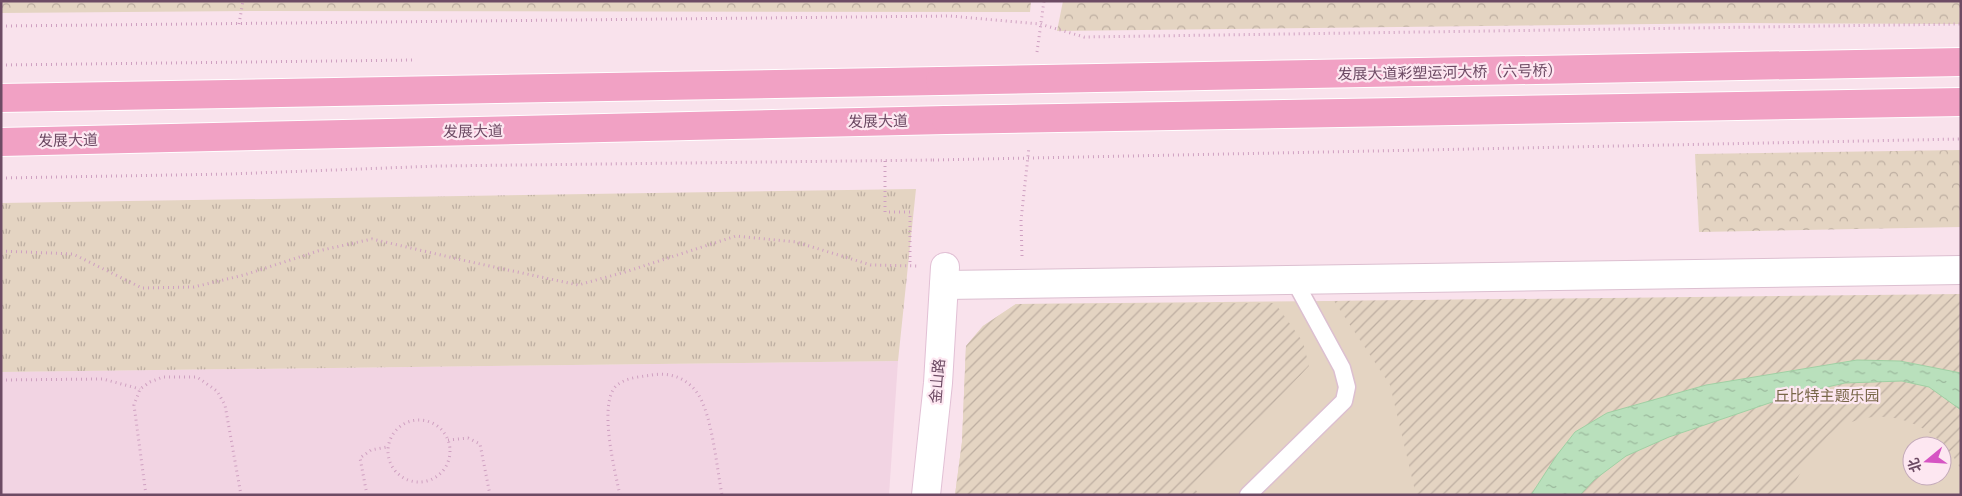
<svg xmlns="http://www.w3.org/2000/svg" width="1962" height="496" viewBox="0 0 1962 496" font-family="'Archivo Narrow','Noto Sans SC',sans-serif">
<defs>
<pattern id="grass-tufts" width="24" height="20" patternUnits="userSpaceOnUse" patternTransform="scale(1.25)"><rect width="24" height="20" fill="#e4d4c2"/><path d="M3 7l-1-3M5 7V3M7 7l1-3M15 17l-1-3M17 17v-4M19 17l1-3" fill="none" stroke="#bdaea1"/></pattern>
<pattern id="forest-crowns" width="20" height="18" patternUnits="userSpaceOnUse" patternTransform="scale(1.25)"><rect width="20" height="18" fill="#e4d4c2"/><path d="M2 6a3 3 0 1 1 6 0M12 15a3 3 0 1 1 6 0" fill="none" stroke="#bdaea1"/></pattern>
<pattern id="garden-furrows" width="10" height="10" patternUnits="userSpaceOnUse" patternTransform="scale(1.25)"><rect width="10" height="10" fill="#e4d4c2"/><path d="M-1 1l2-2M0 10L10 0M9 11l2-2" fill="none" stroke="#bdaea1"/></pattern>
<pattern id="water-ripples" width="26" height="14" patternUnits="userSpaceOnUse" patternTransform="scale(1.25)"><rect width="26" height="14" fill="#b9e0bc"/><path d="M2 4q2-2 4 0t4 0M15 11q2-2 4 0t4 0" fill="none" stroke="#9bb89c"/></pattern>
</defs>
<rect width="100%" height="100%" fill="#f9e2ec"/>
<polygon fill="#f2d4e3" points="898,361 889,495 1,495 1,372"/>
<polygon fill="url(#grass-tufts)" points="916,189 898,361 1,372 1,203"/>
<g fill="url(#forest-crowns)">
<polygon points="1,1 1031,1 1030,12 250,11 1,13"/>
<polygon points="1063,1 1961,1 1961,24 1744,23 1057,31"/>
<polygon points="1961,150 1961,227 1699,232 1695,154"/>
</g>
<path fill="#e4d4c2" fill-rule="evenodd" d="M1961,295V495H955L962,442L966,346L983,326L1016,304ZM1912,446H1942V476H1912Z"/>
<g fill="url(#garden-furrows)">
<path d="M1961,294V470C1937,420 1876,399 1830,434C1823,440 1818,449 1813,455C1802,470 1796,477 1791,495H1416L1390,385L1334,301Z"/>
<polygon points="1275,303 1303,342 1309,366 1194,488 1200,495 955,495 962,442 966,346 983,326 1016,304"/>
</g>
<polygon fill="url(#water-ripples)" stroke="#a0d0a4" points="1857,360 1900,361 1961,373 1961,410 1929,387 1902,381 1845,383 1796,394 1669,437 1626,456 1594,480 1580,495 1531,495 1557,455 1575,432 1607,413 1706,385"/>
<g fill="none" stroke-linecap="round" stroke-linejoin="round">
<defs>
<polyline id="lane" points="1248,495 1344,401 1347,387 1342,368 1294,280"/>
<polyline id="street" points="944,285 1961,270"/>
<polyline id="secondary" points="926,495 938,383 945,267"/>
<g id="primary">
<polyline points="1,98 940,81"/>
<polyline points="1,142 946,120"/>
</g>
</defs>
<use href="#lane" stroke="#dcbfd0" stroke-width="19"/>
<use href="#street" stroke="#dcbfd0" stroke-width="30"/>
<use href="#secondary" stroke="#e2c0d5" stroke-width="30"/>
<use href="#primary" stroke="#fff" stroke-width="30"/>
<g stroke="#cfa0c1" stroke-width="3" stroke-dasharray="1 4" stroke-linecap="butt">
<polyline points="239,24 243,1"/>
<polyline points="1,26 950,16 1040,24 1084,37 1961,24"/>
<polyline points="1037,52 1044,1"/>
<polyline points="1,65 414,60"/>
<polyline points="885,161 885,212 910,212 910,266"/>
<polyline points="1,178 230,174 438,166 933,160"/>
<polyline points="1,251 73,254 142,288 194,287 244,275 318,251 372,239 471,262 578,285 625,272 736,236 796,242 871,265 917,266"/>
<polyline points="1022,256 1021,220 1029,147"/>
<polyline points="1,380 103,379 140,389"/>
<circle cx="419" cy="451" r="31"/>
<polyline points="448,440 468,438 480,444 490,495"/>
<polyline points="146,495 134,405 140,389 150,382 163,377 197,377 217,391 225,405 241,495"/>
<polyline points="367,495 360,458 371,450 387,447"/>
<path d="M620,495C615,472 598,404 616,386C626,377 640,377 652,375C671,372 687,378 698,394C712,415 717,469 722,495"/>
</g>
<use href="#lane" stroke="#fff" stroke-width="16"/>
<use href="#street" stroke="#fff" stroke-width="28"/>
<use href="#secondary" stroke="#fff" stroke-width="28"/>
<use href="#primary" stroke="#f1a1c4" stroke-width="28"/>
<defs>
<g id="primary-bridge">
<polyline points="940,81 1961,62"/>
<polyline points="946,120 1961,102"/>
</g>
</defs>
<use href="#primary-bridge" stroke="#fff" stroke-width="30" stroke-linecap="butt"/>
<polyline stroke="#cfa0c1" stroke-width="3" stroke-dasharray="1 4" stroke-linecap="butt" points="933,160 1961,139"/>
<use href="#primary-bridge" stroke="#f1a1c4" stroke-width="28"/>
</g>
<g text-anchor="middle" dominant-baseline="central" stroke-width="4.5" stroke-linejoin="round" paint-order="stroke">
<g font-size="15" fill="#6d4b64" stroke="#fde7f1">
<text transform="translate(1450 72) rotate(-1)">发展大道彩塑运河大桥（六号桥）</text>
<text transform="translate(878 121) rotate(-1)">发展大道</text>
<text transform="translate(473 131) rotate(-1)">发展大道</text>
<text transform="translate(68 140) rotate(-1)">发展大道</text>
<text transform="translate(937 381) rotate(-85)">金山路</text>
</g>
<g font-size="15" fill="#786648" stroke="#fde7f1">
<text x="1827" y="395">丘比特主题乐园</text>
</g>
</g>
<rect width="1962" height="496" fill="none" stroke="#6d4b64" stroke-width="5"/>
<g transform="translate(1927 461) rotate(252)"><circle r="24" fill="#fde7f1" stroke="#c3a9b9"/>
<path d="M0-4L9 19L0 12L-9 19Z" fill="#d654c3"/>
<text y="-8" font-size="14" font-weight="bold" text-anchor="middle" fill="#6d4b64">北</text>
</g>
</svg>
